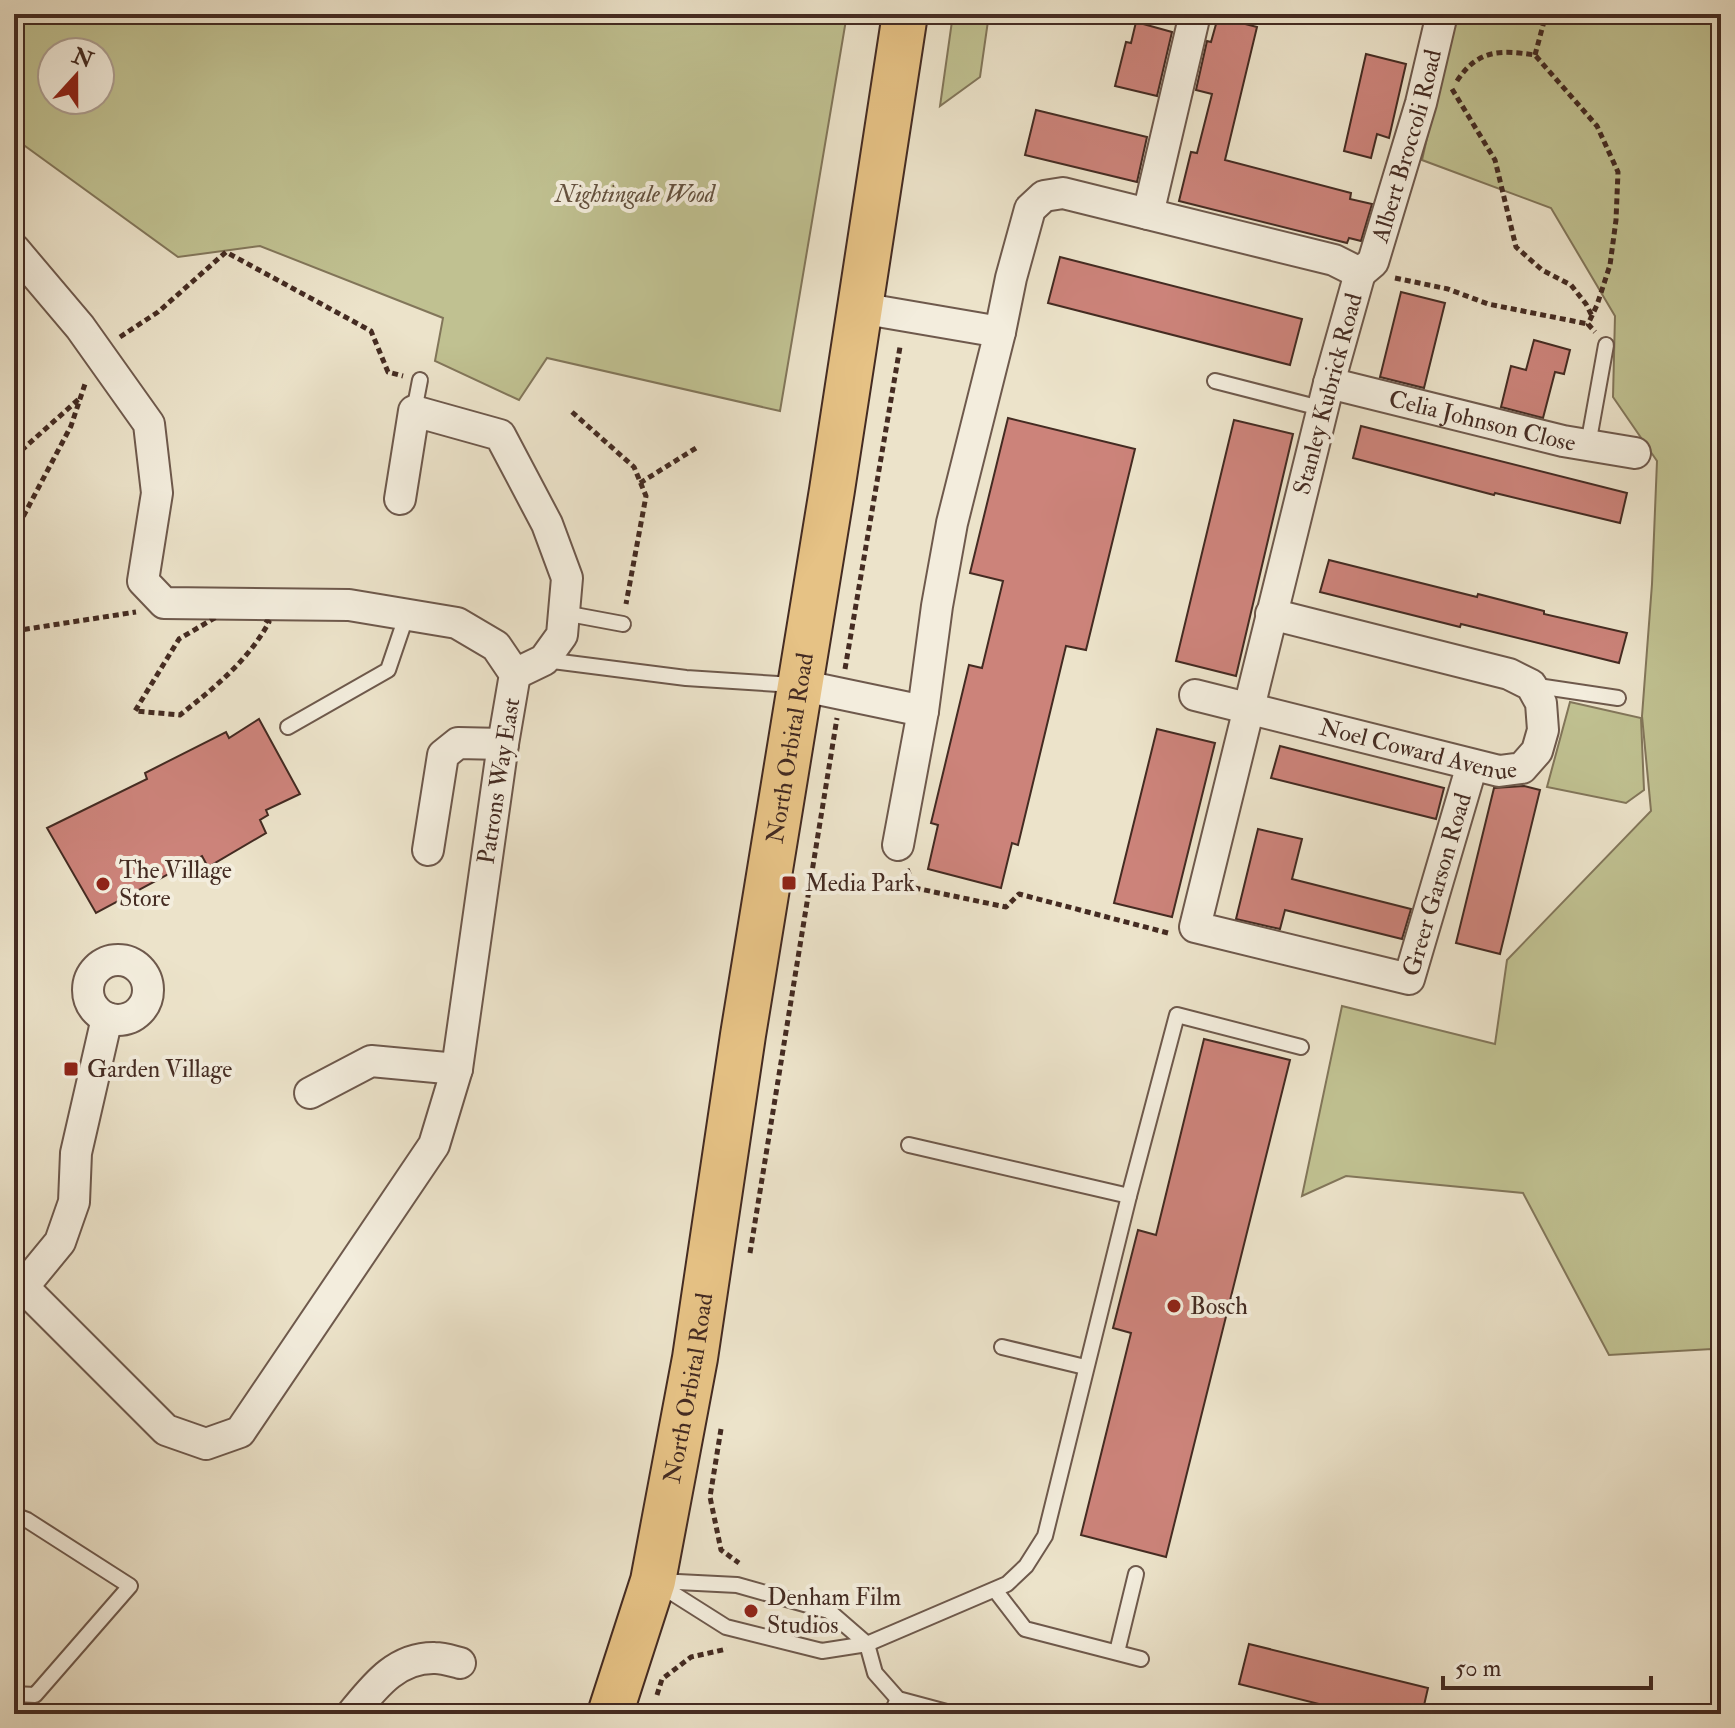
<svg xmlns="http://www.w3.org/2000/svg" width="1735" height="1728" viewBox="0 0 1735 1728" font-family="'IM FELL Double Pica',serif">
<rect width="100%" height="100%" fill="#ece3ca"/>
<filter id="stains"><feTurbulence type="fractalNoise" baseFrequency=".0025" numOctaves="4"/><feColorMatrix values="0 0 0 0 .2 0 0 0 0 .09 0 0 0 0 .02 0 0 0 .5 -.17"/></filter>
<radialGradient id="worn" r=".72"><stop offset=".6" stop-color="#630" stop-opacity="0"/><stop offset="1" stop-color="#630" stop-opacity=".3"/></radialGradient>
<g fill="#c0c191" stroke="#82765a" stroke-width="2" fill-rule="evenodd">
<path d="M14,14H847L780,411L547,358L519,400L435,361L443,318L260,246L178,257L14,138ZM52,52H100V100H52Z"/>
<polygon points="953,14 989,14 980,77 940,106"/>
<polygon points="1455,14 1721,14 1721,1355 1712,1349 1609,1355 1523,1193 1346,1176 1302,1196 1342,1006 1495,1044 1507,960 1651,811 1642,716 1652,584 1657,461 1613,397 1615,316 1551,208 1422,160"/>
<polygon points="1570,702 1641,718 1644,790 1626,803 1547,787"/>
</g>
<g fill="#cc837a" stroke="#442b22" stroke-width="2">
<polygon points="1218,17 1257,27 1225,160 1351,193 1350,199 1372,204 1361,241 1349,238 1347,243 1179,201 1191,152 1197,153 1212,94 1196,90 1207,41 1211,42"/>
<polygon points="1136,22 1172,32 1157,96 1115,86 1126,42 1131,43"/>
<polygon points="1366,54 1406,64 1389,138 1377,134 1371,158 1344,151"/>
<polygon points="1036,110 1147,137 1137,182 1025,155"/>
<polygon points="1060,257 1302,319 1290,365 1048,303"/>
<polygon points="1401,292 1445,303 1424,388 1380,377"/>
<polygon points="1534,340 1570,350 1564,374 1555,372 1543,418 1501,407 1511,366 1526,370"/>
<polygon points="1008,418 1135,449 1086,650 1066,646 1018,845 1012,843 1001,888 928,869 938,825 931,823 969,665 982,668 1003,581 970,573"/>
<polygon points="1234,420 1293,434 1236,676 1176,661"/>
<polygon points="1361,426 1627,493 1620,523 1495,493 1494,495 1353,458"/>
<polygon points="1329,560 1477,597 1478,594 1544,611 1544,614 1627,633 1619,663 1461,624 1460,627 1320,592"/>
<polygon points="259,719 300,794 266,810 268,815 260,820 266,833 208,867 202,856 96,913 47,828 147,779 145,773 226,732 229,738"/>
<polygon points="1157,729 1215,743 1172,917 1114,903"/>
<polygon points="1280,746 1444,788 1436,819 1271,778"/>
<polygon points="1524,786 1540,790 1500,954 1456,943 1494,788"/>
<polygon points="1258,829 1302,839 1292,879 1411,909 1402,939 1285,910 1280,929 1236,919"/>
<polygon points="1204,1039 1290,1060 1166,1557 1081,1535 1131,1333 1113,1328 1138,1230 1156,1235"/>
<polygon points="1249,1644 1428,1688 1422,1714 1359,1714 1239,1684"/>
</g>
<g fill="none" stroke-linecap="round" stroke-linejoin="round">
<defs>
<g id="service">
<polyline points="1215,381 1324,409"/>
<polyline points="414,411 420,380"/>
<polyline points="1588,445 1606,345"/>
<polyline points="564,613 623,624"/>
<polyline points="545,660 686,678 794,685"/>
<polyline points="1531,685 1618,698"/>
<polyline points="288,727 388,670 407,614"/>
<polyline points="909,1145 1129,1196"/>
<polyline points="1002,1347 1085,1367"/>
<polyline points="14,1515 27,1520 130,1586 35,1695 14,1694"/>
<polyline points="658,1581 737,1585 829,1611 867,1644 875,1673 898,1699 954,1714"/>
<polyline points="658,1584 726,1627 822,1651 867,1644 1007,1584 1026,1566 1045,1536 1129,1196 1177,1015 1301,1047"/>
<polyline points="995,1590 1025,1629 1141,1659"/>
<polyline points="1117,1652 1136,1574"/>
<polyline points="891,1714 898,1699"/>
</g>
<g id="minor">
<polyline points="1148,214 1195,14"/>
<polyline points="14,249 80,327 149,424 157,493 143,581 164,603 349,605 457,623 496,646 515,674 503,744 457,1069 434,1145 240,1432 206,1444 166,1430 14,1278"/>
<path id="s1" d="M1360,273L1373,262L1421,103L1442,14"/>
<polyline points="860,308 1000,332"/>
<path id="s2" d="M1329,383L1563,441L1635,453"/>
<polyline points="400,499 414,411 500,435 547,524 567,578 562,635 544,660 515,674"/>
<polyline points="799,685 923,711"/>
<path id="s3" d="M1195,695L1499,771L1522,768L1537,751L1543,730L1541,703L1531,685L1509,674L1271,614"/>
<path id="s4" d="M898,845L923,711L937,606L952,523L1000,332L1011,278L1030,209L1044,196L1063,193L1334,260L1360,273L1329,383L1195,927L1409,979L1472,765"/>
<polyline points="428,850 443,755 458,743 503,744"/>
<circle cx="118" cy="990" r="30"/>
<polyline points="310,1093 371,1061 457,1069"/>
<polyline points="14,1294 23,1287 60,1242 74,1202 76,1153 107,1018"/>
<path d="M352,1714C374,1687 396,1657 435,1658C443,1658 452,1661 460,1663"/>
</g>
<g id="primary">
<path id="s5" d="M610,1714L653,1581L695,1358L743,1035L832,490L905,14"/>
</g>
</defs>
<use href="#service" stroke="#6e594c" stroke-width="18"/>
<use href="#minor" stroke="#6e594c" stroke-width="34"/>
<use href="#primary" stroke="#442b22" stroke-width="48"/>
<g stroke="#442b22" stroke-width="5" stroke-dasharray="6 4" stroke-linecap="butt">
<polyline points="1535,55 1546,14"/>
<path d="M1457,81C1478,49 1500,50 1535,55L1597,126L1618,172L1616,220L1610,265L1597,305L1588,324L1595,332"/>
<polyline points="1452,89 1495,160 1516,247 1542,270 1571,285 1586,304 1592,316"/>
<polyline points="1395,278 1448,289 1488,304 1588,324"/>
<polyline points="120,337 158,312 226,252 371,331 388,372 403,376"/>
<polyline points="572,412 634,467 646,496 626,604"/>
<polyline points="14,457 80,398"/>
<polyline points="640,483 696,448"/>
<polyline points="14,534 71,426 85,384"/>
<path d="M240,603L269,622C248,661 214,688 180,715L135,711L179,639Z"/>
<polyline points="14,631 136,612"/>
<polyline points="845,669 900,347 903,346"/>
<polyline points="907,869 915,888 1006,907 1019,894 1168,933"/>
<polyline points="750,1253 837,718"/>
<polyline points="721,1429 710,1497 721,1550 739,1563"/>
<polyline points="657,1695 662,1679 691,1657 727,1649"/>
</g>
<use href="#service" stroke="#f3eddd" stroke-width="14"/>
<use href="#minor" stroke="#f3eddd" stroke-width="30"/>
<use href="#primary" stroke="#e6c285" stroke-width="44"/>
</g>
<g fill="#8f2418" stroke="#f3eddd" stroke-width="3">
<rect x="781" y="875" width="16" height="16" rx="4"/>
<circle cx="103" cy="884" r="8"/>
<rect x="63" y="1061" width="16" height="16" rx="4"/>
<circle cx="1174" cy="1306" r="8"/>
<circle cx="751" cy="1611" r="8"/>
</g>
<g text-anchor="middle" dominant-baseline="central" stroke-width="8" stroke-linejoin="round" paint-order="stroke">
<g font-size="24" fill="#442b22" stroke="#f3eddd">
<text stroke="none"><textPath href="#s1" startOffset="138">Albert Broccoli Road</textPath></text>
<text transform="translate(1328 394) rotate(-75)">Stanley Kubrick Road</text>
<text stroke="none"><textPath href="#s2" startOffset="158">Celia Johnson Close</textPath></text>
<text stroke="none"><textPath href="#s3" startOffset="230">Noel Coward Avenue</textPath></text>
<text stroke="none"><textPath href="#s5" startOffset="984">North Orbital Road</textPath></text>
<text transform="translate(499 781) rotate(-81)">Patrons Way East</text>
<text stroke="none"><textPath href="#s4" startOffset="1990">Greer Garson Road</textPath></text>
<text stroke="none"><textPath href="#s5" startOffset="336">North Orbital Road</textPath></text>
</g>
<g font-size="24" font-style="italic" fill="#63503e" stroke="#f3eddd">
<text x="635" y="194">Nightingale Wood</text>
</g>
<g font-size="24" fill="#442b22" stroke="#f3eddd" text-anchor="start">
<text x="119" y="870">The Village<tspan x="119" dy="28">Store</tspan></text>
<text x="805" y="883">Media Park</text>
<text x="87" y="1069">Garden Village</text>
<text x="1190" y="1306">Bosch</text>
<text x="767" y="1597">Denham Film<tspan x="767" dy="28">Studios</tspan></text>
</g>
</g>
<rect width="1735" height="1728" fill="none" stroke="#ece3ca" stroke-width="48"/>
<rect x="16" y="16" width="1703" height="1696" fill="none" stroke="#442b22" stroke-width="4"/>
<rect x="24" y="24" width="1687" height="1680" fill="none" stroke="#442b22" stroke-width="2"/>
<g transform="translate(76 76) rotate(21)"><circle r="38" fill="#f3eddd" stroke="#ad9f92" stroke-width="2"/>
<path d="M0-6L14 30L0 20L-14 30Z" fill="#8f2418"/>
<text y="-12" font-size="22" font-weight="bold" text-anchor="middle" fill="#442b22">N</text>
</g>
<path d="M1443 1676v12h208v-12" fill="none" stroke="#442b22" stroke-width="4"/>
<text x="1455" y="1676" font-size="24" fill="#442b22" stroke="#f3eddd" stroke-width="6" paint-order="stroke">50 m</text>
<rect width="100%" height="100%" filter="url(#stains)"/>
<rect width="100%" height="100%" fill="url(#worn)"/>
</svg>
